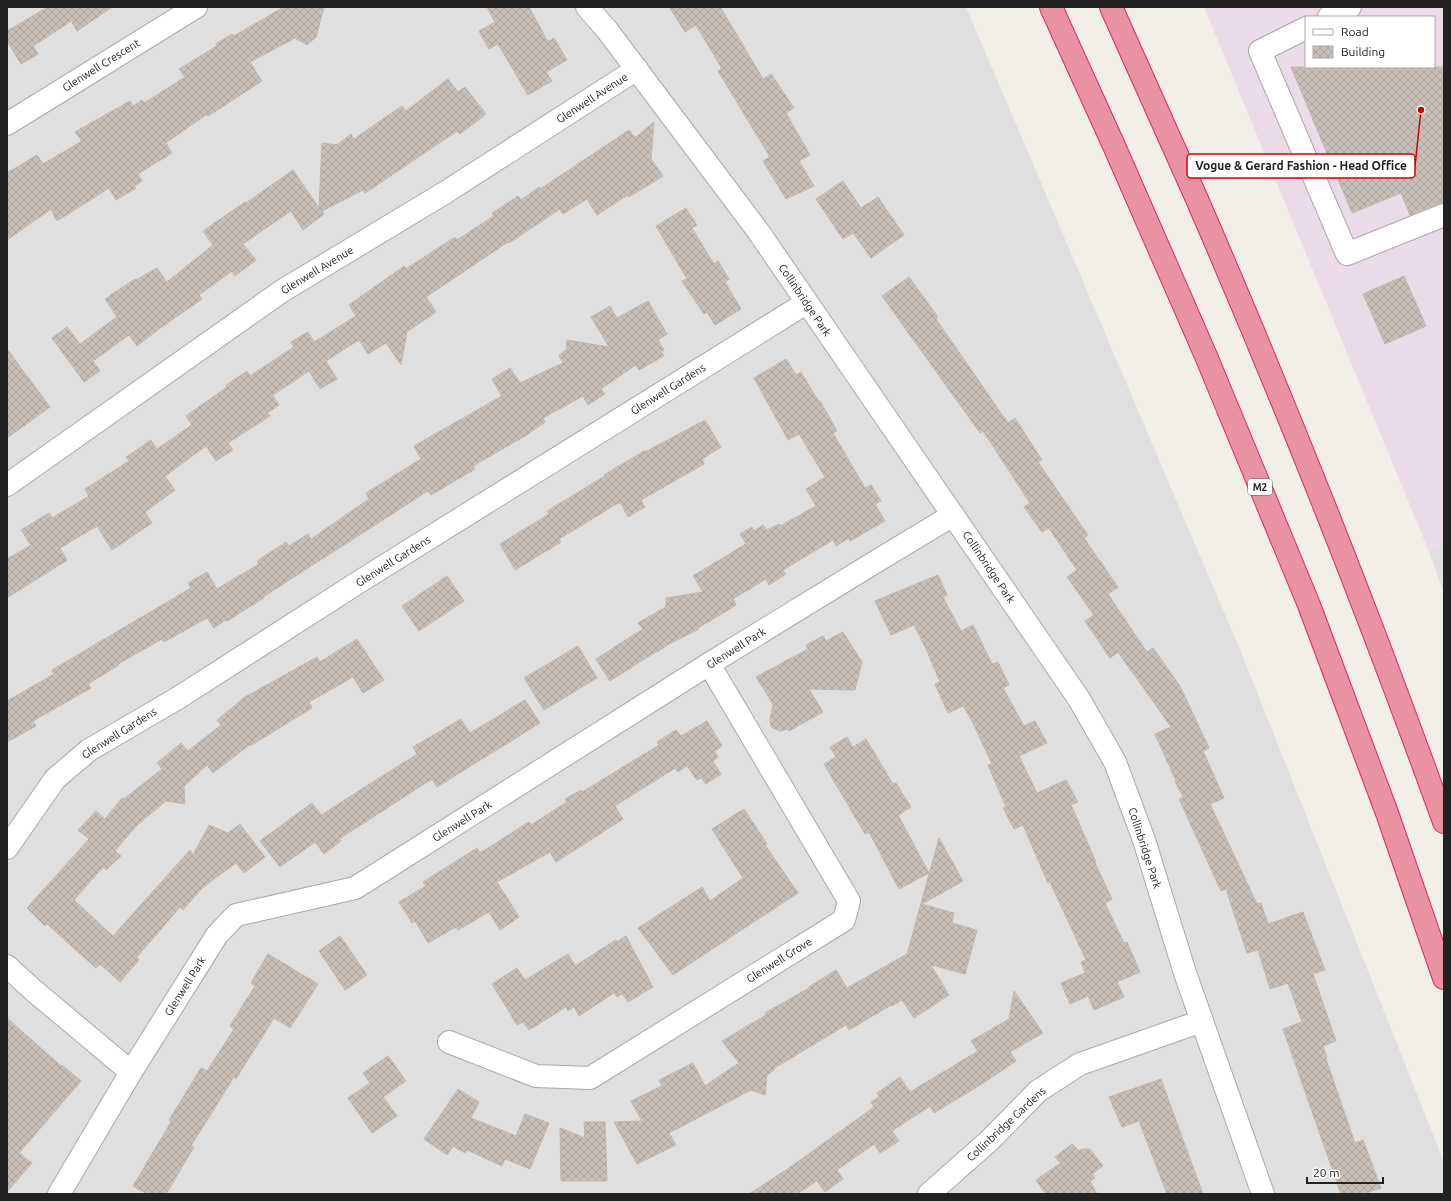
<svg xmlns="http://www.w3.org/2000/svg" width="1451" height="1201" viewBox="0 0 1451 1201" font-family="Ubuntu,sans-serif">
<defs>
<pattern id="building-cross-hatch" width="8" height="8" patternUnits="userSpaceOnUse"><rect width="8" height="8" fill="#c7bfb8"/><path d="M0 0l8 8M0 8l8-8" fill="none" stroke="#aba49e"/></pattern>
</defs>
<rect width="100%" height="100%" fill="#f2efe9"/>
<g fill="#e0dfdf">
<polygon points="7,7 966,7 1241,652 1444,1162 1444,1194 7,1194"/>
<polygon points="1444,542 1444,593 1428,549"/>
</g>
<path fill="#ebdbe8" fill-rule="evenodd" d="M1204,7H1444V542L1428,549ZM1306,17H1434V67H1306Z"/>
<g fill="url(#building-cross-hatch)" stroke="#c4b6ab">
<polygon points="48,7 112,7 77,31 71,21 33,46 38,54 21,64 7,41 7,31"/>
<polygon points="284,7 324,7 316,37 307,45 295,38 250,62 262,81 208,116 207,114 166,143 172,153 138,174 142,181 134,186 136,188 116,200 109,188 57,221 51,209 7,240 7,173 37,155 43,164 82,141 75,132 130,101 133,106 142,100 144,103 185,77 179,69 217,46 216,44 232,34 234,36"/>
<polygon points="487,7 529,7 548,42 554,38 567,60 546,72 552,81 528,95 498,44 489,49 479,31 495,22"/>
<polygon points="669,7 723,7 721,8 763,79 771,74 794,108 786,113 810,155 799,161 814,186 786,199 763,161 770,157 718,71 722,69 696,25 685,32"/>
<polygon points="1291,67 1444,67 1444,203 1439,203 1410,215 1401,193 1352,213"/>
<polygon points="448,79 458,92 465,87 486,114 460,134 457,131 365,193 363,190 322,211 324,214 303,230 291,211 243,244 256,260 235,276 232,271 199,295 202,299 159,329 137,346 129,335 93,361 100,371 84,382 52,338 67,327 80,344 117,317 105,299 135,279 136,280 157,268 167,282 213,245 203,231 245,202 246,203 293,170 319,208 322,143 337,145 351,134 354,139 402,106 406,111"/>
<polygon points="654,122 651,159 663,176 629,197 628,195 597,215 587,199 563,214 560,209 509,243 508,242 426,297 436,312 407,332 401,365 386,343 368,354 359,340 326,361 337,379 320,389 309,371 273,395 279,405 267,413 270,416 228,443 233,450 216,461 206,446 165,476 175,490 145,512 152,523 112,550 97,526 60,548 67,560 7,598 7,559 31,545 21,530 49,513 52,518 89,496 85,489 129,461 126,457 151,440 157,449 192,425 186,416 227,387 226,385 247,371 250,376 294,347 291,342 308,332 314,342 356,316 349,305 404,266 406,269 455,237 457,240 494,216 492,213 518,196 521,200 539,187 540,189 629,130 635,138"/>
<polygon points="843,181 861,208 878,197 904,235 871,258 853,233 843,239 816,199"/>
<polygon points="686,208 697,225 692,228 714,264 718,261 729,279 725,282 741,309 715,325 707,312 704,314 682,281 687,279 656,226"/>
<polygon points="1404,276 1426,326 1385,344 1363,294"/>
<polygon points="909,277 938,317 936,319 1008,423 1015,418 1042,460 1038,462 1088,535 1084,538 1118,587 1108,594 1147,652 1153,648 1180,686 1209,748 1203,751 1224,798 1210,804 1257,904 1261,903 1268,924 1303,912 1325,970 1313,974 1336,1041 1323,1046 1327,1058 1326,1059 1355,1143 1363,1140 1381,1188 1363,1194 1341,1194 1283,1029 1302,1022 1288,983 1270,989 1258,950 1247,953 1226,889 1221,891 1179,799 1183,797 1175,781 1176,781 1155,734 1171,727 1118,652 1110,658 1085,621 1094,615 1067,577 1077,570 1049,528 1042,532 1024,507 1030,503 983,431 980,433 882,296"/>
<polygon points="648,301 667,334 658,340 664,350 661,352 664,356 639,370 636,365 601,389 605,394 588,405 583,396 543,418 545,422 525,436 473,466 475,469 431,495 428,491 263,597 264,598 227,621 226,620 214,628 207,618 164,642 162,639 118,664 119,665 88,684 91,688 33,721 36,726 7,742 7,701 54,674 52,670 191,588 188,583 207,572 217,589 259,564 257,561 286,542 289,546 308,534 311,539 369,499 366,493 421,459 414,446 502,396 492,379 510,368 520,383 563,363 559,355 566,350 567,340 609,347 591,317 610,306 617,318"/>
<polygon points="7,349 50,407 7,438"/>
<polygon points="786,359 796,375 801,372 819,402 820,401 837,431 833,433 865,488 871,485 881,501 875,504 885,521 850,541 849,538 836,546 833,540 783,570 786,574 769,585 766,579 733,599 736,605 698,628 699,629 669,644 657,652 657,651 610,681 596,659 643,629 638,623 666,607 666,598 703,592 693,576 746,544 740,534 752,527 754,531 763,525 767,530 779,524 780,526 816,506 806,489 825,477 799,434 788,440 754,378"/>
<polygon points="705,420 721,447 702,459 704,464 641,500 645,507 628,517 620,502 559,539 561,542 515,570 500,544 549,514 547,511 605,476 604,475 644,451 645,452"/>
<polygon points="938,575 947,595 943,597 961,631 973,625 992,664 998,662 1009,685 1003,688 1024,726 1035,721 1047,743 1019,756 1037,793 1066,780 1078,802 1071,805 1096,862 1095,863 1112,899 1105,903 1124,943 1127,942 1140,972 1117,982 1124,997 1094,1010 1088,996 1070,1004 1061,983 1085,973 1081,962 1086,960 1050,882 1048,883 1023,825 1014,829 1003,808 1006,807 988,765 992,764 971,719 963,706 948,713 935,684 940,682 927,651 914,625 891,635 875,601"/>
<polygon points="447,576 464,601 419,631 402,606"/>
<polygon points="843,632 862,662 855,690 809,689 823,712 789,731 788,729 780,731 771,727 770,720 773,704 756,677 808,649 806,645 823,636 826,641"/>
<polygon points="357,639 384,680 363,693 353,677 309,702 312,708 250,746 252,743 213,773 207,765 184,786 185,804 166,801 136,826 115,851 121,856 106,870 103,867 74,900 113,936 190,850 193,855 209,825 228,833 240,824 265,857 244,873 236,863 202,888 183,910 180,907 137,957 139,960 120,982 100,964 96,968 47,924 45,926 27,908 89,839 78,830 96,811 105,819 122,798 124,799 162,769 157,763 181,743 188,751 221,725 217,720 245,697 317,657 320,662"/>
<polygon points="578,646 597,678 544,710 524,678"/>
<polygon points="525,700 540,723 437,787 432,779 339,839 341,841 324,854 315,842 280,867 260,841 312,803 321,815 417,754 413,747 461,719 470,733"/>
<polygon points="707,721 722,746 714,751 718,757 713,761 721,774 706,784 701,778 697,780 687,766 678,772 675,768 615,806 623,819 556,862 550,852 497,882 519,917 500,930 489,912 458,930 456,927 428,943 415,921 412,923 399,902 426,886 423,882 477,848 480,853 529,822 531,825 567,802 565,799 581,790 582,792 659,745 657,742 676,730 681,736"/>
<polygon points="847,737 853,747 866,739 893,784 896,783 911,807 898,815 929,873 899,889 869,832 865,834 824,764 836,757 830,747"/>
<polygon points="744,809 767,844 765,845 798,893 673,975 638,928 702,887 710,901 743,878 712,829"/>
<polygon points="939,838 963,881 922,904 954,913 952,923 977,930 965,974 931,965 949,995 914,1018 902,1000 892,1006 891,1005 849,1030 846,1025 773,1069 774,1070 767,1075 765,1095 751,1090 669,1133 676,1145 637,1164 614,1122 642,1121 631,1101 662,1086 659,1080 693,1063 705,1086 739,1063 722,1041 766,1015 765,1013 809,988 809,987 836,970 847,988 907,954"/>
<polygon points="340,936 367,975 345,990 319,951"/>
<polygon points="626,936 653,987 628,1002 622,994 617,997 614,993 579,1016 574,1007 568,1011 566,1007 529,1030 523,1022 517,1025 492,984 517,968 525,980 568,954 575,966 616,940 617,942"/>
<polygon points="268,954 318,984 290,1028 274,1018 236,1079 234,1077 191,1146 194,1147 166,1194 147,1194 133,1186 171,1122 169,1120 201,1068 207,1071 234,1029 230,1026 255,986 251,983"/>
<polygon points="1014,991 1043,1033 1010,1052 1016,1061 985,1082 934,1113 930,1106 892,1131 899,1141 880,1153 874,1144 837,1170 843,1179 825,1192 817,1181 797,1194 749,1194 789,1168 874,1107 871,1102 879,1097 877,1093 900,1077 910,1092 978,1051 971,1041 1009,1019"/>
<polygon points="7,1018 61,1066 62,1065 81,1081 19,1153 32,1163 7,1192"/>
<polygon points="388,1056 406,1081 383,1097 397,1116 372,1133 348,1098 370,1083 363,1073"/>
<polygon points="1161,1079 1178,1126 1203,1194 1167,1194 1139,1121 1122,1127 1109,1097"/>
<polygon points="458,1089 479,1102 471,1118 516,1136 525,1114 549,1123 530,1169 505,1159 502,1166 467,1150 465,1153 453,1146 447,1155 424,1139"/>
<polygon points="584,1122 605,1122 607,1181 561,1181 560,1128 585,1138"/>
<polygon points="1072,1144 1079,1151 1082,1149 1090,1149 1103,1166 1092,1174 1095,1178 1090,1181 1097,1194 1046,1194 1036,1180 1061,1163 1055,1157"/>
</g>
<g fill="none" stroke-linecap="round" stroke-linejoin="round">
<defs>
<g id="minor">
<polyline points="587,7 607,30 758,231 1079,699 1115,762 1144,840 1185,973 1263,1194"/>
<polyline points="1329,17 1350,7"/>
<polyline points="1306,28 1260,51 1347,254 1444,215"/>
<polyline points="7,124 196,7"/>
<polyline points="7,485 282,291 446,192 637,69"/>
<polyline points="7,848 55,779 89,750 178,698 362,580 806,303"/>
<polyline points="7,966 33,990 131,1072"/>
<polyline points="449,1042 536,1076 590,1078 844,920 849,901 709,664"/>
<polyline points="59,1194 131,1072 217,935 236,915 355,888 709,664 867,567 953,515"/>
<polyline points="929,1194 990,1140 1038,1091 1080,1064 1202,1021"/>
</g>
<g id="highway">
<polyline points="1051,7 1115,148 1206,356 1309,605 1387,813 1444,978"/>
<path d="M1111,7C1139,70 1168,133 1196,197C1285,402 1368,611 1444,822"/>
</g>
</defs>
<use href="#minor" stroke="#a9a9a9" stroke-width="24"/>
<use href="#highway" stroke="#dc2a67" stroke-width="24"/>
<use href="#minor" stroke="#fff" stroke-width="22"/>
<use href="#highway" stroke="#e892a2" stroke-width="22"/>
</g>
<g text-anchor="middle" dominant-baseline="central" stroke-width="3" stroke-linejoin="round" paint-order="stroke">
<rect fill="#fff" stroke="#646464" stroke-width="1" x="1248" y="479" width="24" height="16" rx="3"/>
<g font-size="10" font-weight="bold" fill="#222">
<text x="1260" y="487">M2</text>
</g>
<g font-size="11" fill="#222" stroke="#fff">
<text transform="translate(101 65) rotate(-32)">Glenwell Crescent</text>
<text transform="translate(592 98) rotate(-33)">Glenwell Avenue</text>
<text transform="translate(317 270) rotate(-31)">Glenwell Avenue</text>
<text transform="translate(805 300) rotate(56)">Collinbridge Park</text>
<text transform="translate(668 389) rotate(-32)">Glenwell Gardens</text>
<text transform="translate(393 561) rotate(-32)">Glenwell Gardens</text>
<text transform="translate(989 567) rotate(56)">Collinbridge Park</text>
<text transform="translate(736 648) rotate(-32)">Glenwell Park</text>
<text transform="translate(119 733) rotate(-32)">Glenwell Gardens</text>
<text transform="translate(462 821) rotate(-32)">Glenwell Park</text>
<text transform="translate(1145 848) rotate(72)">Collinbridge Park</text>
<text transform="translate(779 960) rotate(-32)">Glenwell Grove</text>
<text transform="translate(185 986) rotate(-58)">Glenwell Park</text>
<text transform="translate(1006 1124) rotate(-43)">Collinbridge Gardens</text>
</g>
</g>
<path fill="none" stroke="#d40000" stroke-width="1.5" d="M1421 110L1415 166"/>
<circle fill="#d40000" stroke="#fff" stroke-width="1.5" cx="1421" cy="110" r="4"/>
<rect fill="#fff" stroke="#d40000" stroke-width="1.5" x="1187" y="154" width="228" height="24" rx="4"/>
<g font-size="12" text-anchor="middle" font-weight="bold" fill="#222">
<text x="1301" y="170">Vogue &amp; Gerard Fashion - Head Office</text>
</g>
<rect width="1451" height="1201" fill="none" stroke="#222222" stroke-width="16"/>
<rect x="1305" y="16" width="130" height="52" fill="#ffffff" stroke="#a7a7a7"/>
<rect x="1313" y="29" width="20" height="6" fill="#ffffff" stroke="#a7a7a7"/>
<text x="1341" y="36" font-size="12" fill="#222222">Road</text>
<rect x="1313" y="46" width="20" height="12" fill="url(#building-cross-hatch)" stroke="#a7a7a7"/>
<text x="1341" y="56" font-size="12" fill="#222222">Building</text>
<path d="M1307 1177v6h76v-6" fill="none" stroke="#222222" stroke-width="2"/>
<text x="1313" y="1177" font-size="12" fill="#222222" stroke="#ffffff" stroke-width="3" paint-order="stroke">20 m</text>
</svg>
